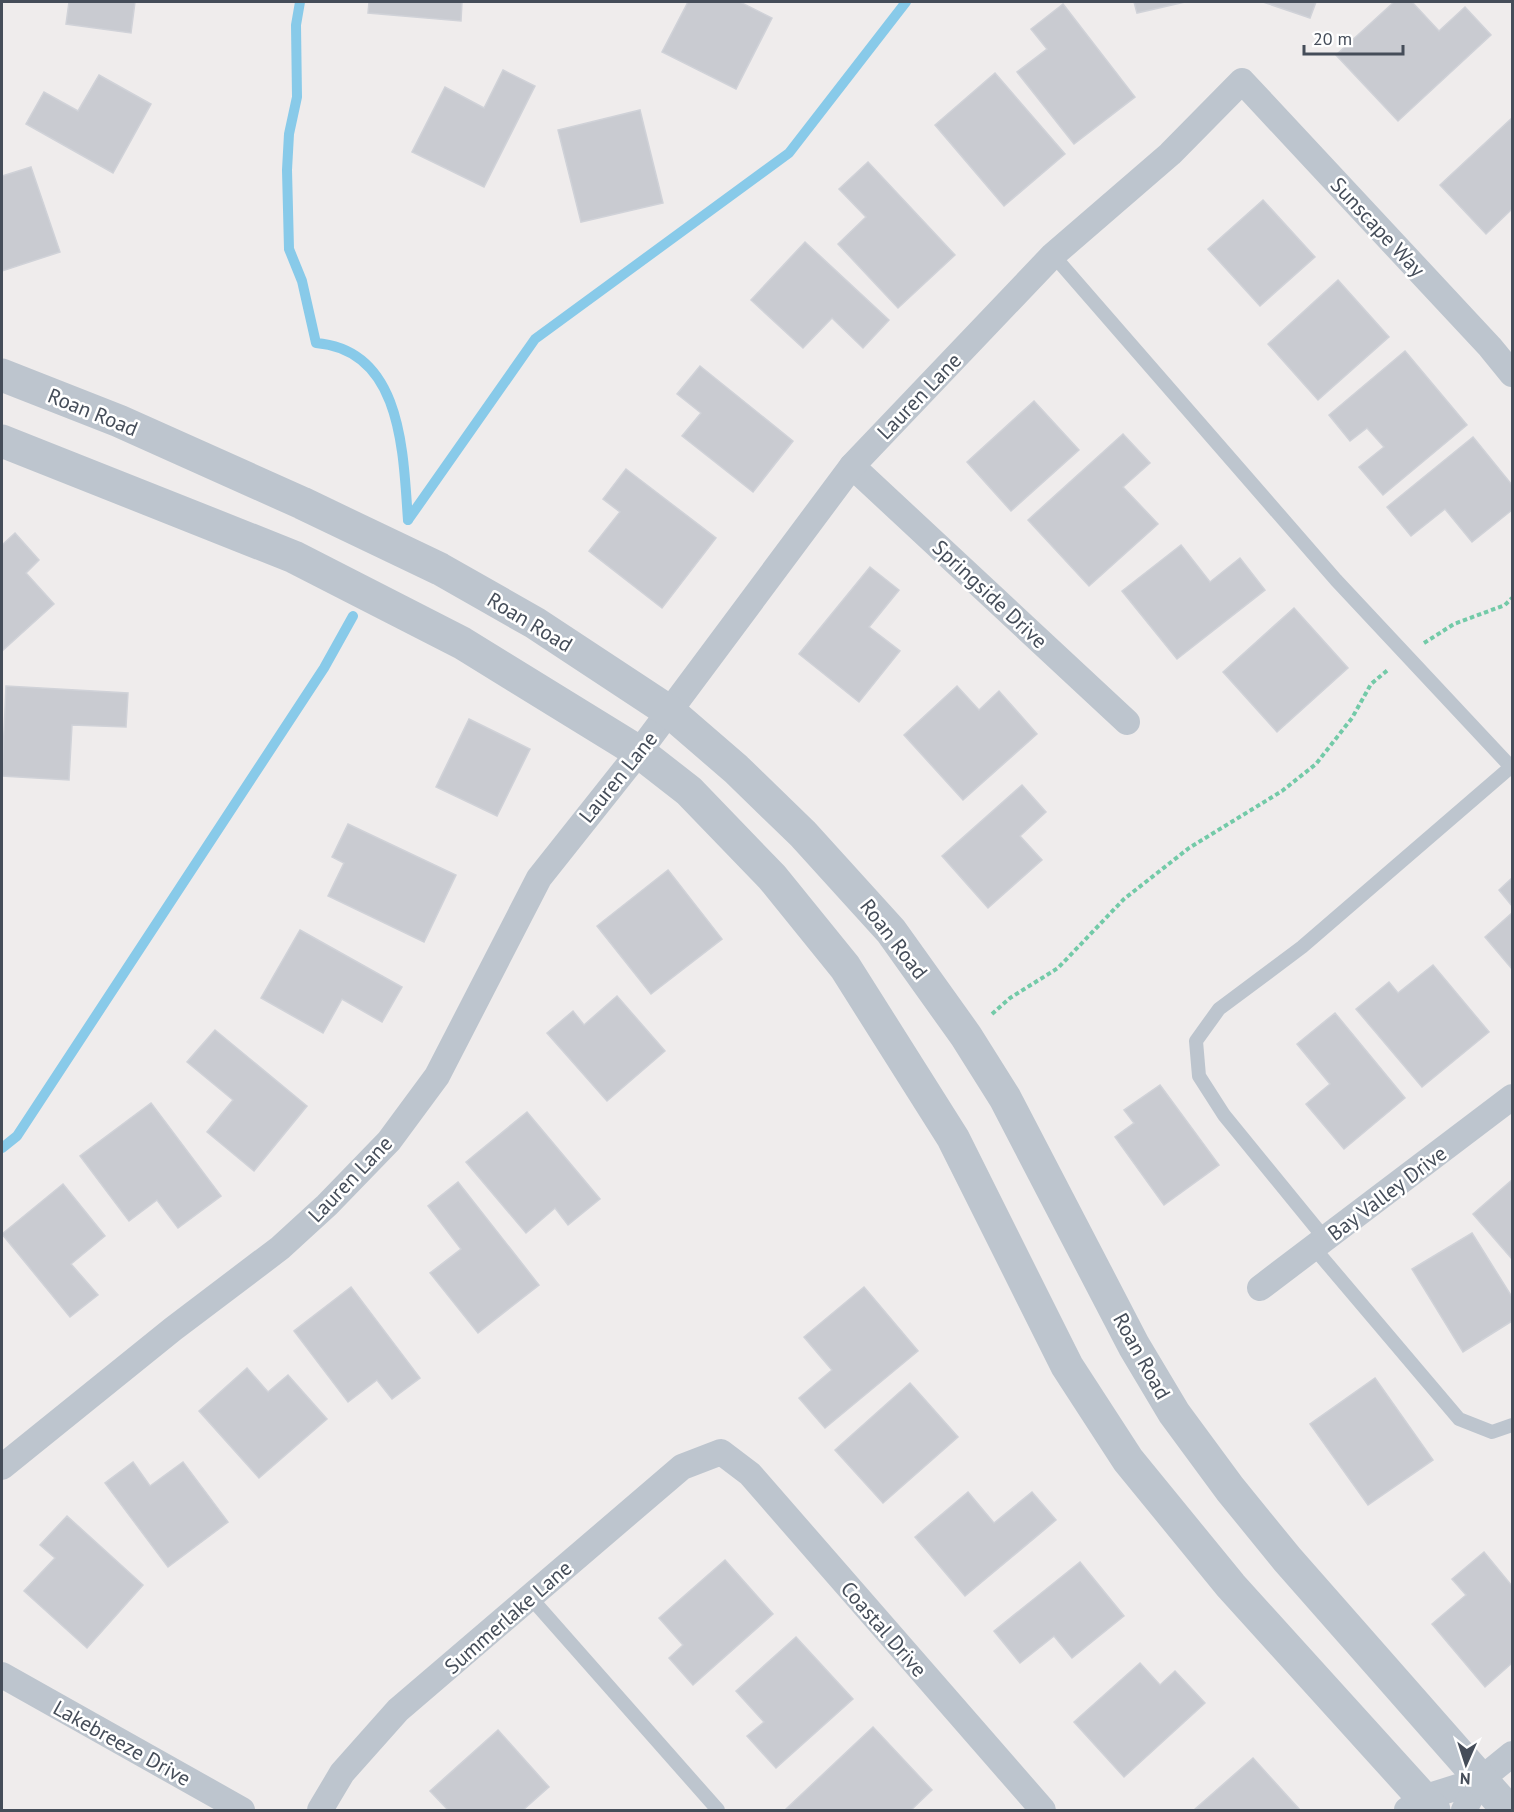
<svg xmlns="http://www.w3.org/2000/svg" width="1514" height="1812" viewBox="0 0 1514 1812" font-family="'PT Sans',sans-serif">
<rect width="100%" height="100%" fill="#efecec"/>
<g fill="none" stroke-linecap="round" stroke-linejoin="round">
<g stroke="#88cae9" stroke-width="10">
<path d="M300,2L296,25L297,97L289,134L287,170L289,249L302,281L316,343C403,350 403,454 408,520"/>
<polyline points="408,520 535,339 789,153 906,2"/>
<polyline points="2,1148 17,1136 324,668 353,616"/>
</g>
</g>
<g fill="#c9cbd1" stroke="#d0d2d8" stroke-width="1.5">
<polygon points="69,2 135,2 131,33 66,24"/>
<polygon points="369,2 462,2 461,21 368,13"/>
<polygon points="688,2 740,2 772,18 736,89 662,52"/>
<polygon points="1134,2 1185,2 1137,13"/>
<polygon points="1263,2 1316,2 1310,18"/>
<polygon points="1394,2 1412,2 1439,31 1465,7 1491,35 1398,121 1336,55"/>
<polygon points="1063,4 1135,97 1074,144 1017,72 1047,49 1031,29"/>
<polygon points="503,70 535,86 484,187 412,152 445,87 484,108"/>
<polygon points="995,73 1065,154 1004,206 935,125"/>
<polygon points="99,75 151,104 113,173 26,124 44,92 78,111"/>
<polygon points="640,110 663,203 581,222 558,130"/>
<polygon points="1512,118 1512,209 1486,234 1440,185"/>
<polygon points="868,162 955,255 898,308 838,244 866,217 839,189"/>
<polygon points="31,167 60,252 2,271 2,176"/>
<polygon points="1263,200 1315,257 1260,306 1208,249"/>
<polygon points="805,242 889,320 863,348 832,318 803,348 751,300"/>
<polygon points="1338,280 1389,337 1318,400 1268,344"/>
<polygon points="1405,351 1467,425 1383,495 1359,467 1384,447 1367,428 1350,441 1329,415"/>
<polygon points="700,366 793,441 753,492 682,436 701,413 677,394"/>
<polygon points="1034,401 1079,450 1011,511 967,462"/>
<polygon points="1123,434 1150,463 1123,487 1158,524 1089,586 1028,520"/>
<polygon points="1473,437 1512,485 1512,510 1472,542 1445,509 1411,536 1387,507"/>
<polygon points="626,469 716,538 662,608 589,551 620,512 603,499"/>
<polygon points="15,533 39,560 26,573 54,604 2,651 2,545"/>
<polygon points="1181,545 1210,582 1240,558 1265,590 1177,659 1122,591"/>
<polygon points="870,567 899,590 869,627 900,651 859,702 799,654"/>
<polygon points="1294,608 1348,668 1277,732 1223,672"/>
<polygon points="6,686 128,693 126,727 72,725 69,780 2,776"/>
<polygon points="957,686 979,710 999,691 1037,734 963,800 904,735"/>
<polygon points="469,719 530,749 497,816 436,787"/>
<polygon points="1022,785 1046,812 1020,836 1042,860 988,908 942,856"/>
<polygon points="348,824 456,875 424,942 328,896 344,863 332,857"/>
<polygon points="668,870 722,939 651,994 597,926"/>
<polygon points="1512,878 1512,906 1499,890"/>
<polygon points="1512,913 1512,969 1485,937"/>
<polygon points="300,930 402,987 382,1022 342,999 323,1033 261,998"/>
<polygon points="1433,965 1489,1032 1422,1087 1356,1009 1389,982 1398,993"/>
<polygon points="617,996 665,1051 607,1101 547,1033 573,1011 584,1025"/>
<polygon points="1335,1013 1405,1098 1344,1149 1306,1104 1330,1084 1297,1044"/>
<polygon points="215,1030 307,1106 254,1171 207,1132 233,1100 187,1062"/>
<polygon points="1160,1085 1219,1165 1164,1205 1115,1137 1134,1123 1124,1110"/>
<polygon points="151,1103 221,1196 178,1228 157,1200 129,1221 80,1156"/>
<polygon points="527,1112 600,1199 568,1225 555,1208 526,1233 466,1162"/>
<polygon points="1512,1180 1512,1259 1473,1214"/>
<polygon points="458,1182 539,1285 478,1333 430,1273 461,1249 428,1206"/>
<polygon points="63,1184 105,1236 71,1264 98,1295 70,1317 2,1234"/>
<polygon points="1472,1233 1512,1297 1512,1321 1463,1352 1412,1269"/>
<polygon points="351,1287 420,1378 392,1399 377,1380 348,1402 294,1331"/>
<polygon points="864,1287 918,1351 825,1428 799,1398 832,1370 804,1337"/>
<polygon points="247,1368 268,1392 288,1375 327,1419 259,1478 199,1411"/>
<polygon points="1375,1378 1433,1460 1368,1505 1310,1424"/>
<polygon points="910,1383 958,1437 883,1503 835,1450"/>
<polygon points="133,1462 150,1486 183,1462 228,1522 168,1567 105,1483"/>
<polygon points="968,1492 994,1523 1032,1492 1056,1520 965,1596 915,1537"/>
<polygon points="67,1516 143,1585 87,1648 24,1591 55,1558 40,1545"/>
<polygon points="1484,1552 1512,1586 1512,1663 1485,1687 1432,1624 1466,1595 1452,1579"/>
<polygon points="725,1560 773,1614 693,1685 669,1658 683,1645 659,1618"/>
<polygon points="1080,1562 1124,1616 1072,1658 1054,1636 1020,1663 994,1631"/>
<polygon points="796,1637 853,1699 776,1768 747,1736 764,1722 736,1691"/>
<polygon points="1140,1663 1160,1685 1175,1671 1205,1703 1124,1777 1074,1722"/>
<polygon points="873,1727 932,1790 911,1810 785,1810"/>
<polygon points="498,1730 549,1787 523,1810 448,1810 430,1791"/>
<polygon points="1253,1758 1300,1810 1194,1810"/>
</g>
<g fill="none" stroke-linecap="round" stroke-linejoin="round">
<g stroke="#73caa8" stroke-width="4" stroke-dasharray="4.5 3" stroke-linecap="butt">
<polyline points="1424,643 1454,624 1505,605 1512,598"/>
<polyline points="992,1014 1010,998 1058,968 1124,899 1189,848 1282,791 1316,764 1352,718 1371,684 1389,669"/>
</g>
<g stroke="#bdc5ce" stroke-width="14">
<polyline points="1053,255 1336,580 1511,767"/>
<polyline points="1326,1240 1224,1115 1199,1076 1196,1041 1219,1009 1302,947 1512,766"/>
<polyline points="1314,1248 1459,1419 1492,1432 1512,1425"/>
<polyline points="530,1597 718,1810"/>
</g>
<g stroke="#bdc5ce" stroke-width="26">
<polyline points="852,466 1127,722"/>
<polyline points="1260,1288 1512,1097"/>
<polyline points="2,1467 173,1329 280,1248 327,1205 389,1141 437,1076 539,878 639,752 852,466 1053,255 1170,154 1242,81 1490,347 1512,374"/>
<polyline points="2,1675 242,1810"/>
<polyline points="320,1810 342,1773 398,1710 682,1467 721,1452 750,1474 1043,1810"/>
<polyline points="1407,1810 1423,1798 1480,1780"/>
<polyline points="1464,1810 1480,1780 1512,1754"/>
</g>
<g stroke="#bdc5ce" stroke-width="33">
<polyline points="2,375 119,421 302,503 440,569 535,623 670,712 736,769 803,834 891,931 966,1036 1005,1098 1134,1346 1174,1413 1230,1489 1287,1559 1508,1810"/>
<polyline points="2,441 294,557 462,643 639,752 689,791 772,877 845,967 953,1138 1067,1366 1128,1460 1231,1586 1434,1810"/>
</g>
</g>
<g text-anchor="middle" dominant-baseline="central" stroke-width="5" stroke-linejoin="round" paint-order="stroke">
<g font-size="21" fill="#454d59" stroke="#fff">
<text transform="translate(1378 227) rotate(47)">Sunscape Way</text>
<text transform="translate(919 396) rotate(-46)">Lauren Lane</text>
<text transform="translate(93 412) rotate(22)">Roan Road</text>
<text transform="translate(990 594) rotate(43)">Springside Drive</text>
<text transform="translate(530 622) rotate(31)">Roan Road</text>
<text transform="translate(618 777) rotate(-51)">Lauren Lane</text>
<text transform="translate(894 939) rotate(52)">Roan Road</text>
<text transform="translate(350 1179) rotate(-46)">Lauren Lane</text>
<text transform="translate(1387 1193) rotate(-37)">Bay Valley Drive</text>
<text transform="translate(1142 1356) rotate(61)">Roan Road</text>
<text transform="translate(508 1617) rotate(-41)">Summerlake Lane</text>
<text transform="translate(884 1629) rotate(49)">Coastal Drive</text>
<text transform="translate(122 1743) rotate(29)">Lakebreeze Drive</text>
</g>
</g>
<rect width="1514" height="1812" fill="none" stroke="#454d59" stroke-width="6"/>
<g transform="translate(1466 1764) rotate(183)" stroke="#ffffff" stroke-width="4.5" paint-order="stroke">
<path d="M0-4.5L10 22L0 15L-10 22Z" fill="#454d59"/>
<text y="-9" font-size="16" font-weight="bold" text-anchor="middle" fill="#454d59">N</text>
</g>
<path d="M1304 45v9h99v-9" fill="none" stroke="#454d59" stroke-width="3"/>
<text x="1313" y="45" font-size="18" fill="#454d59" stroke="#ffffff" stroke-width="4.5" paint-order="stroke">20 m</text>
</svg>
